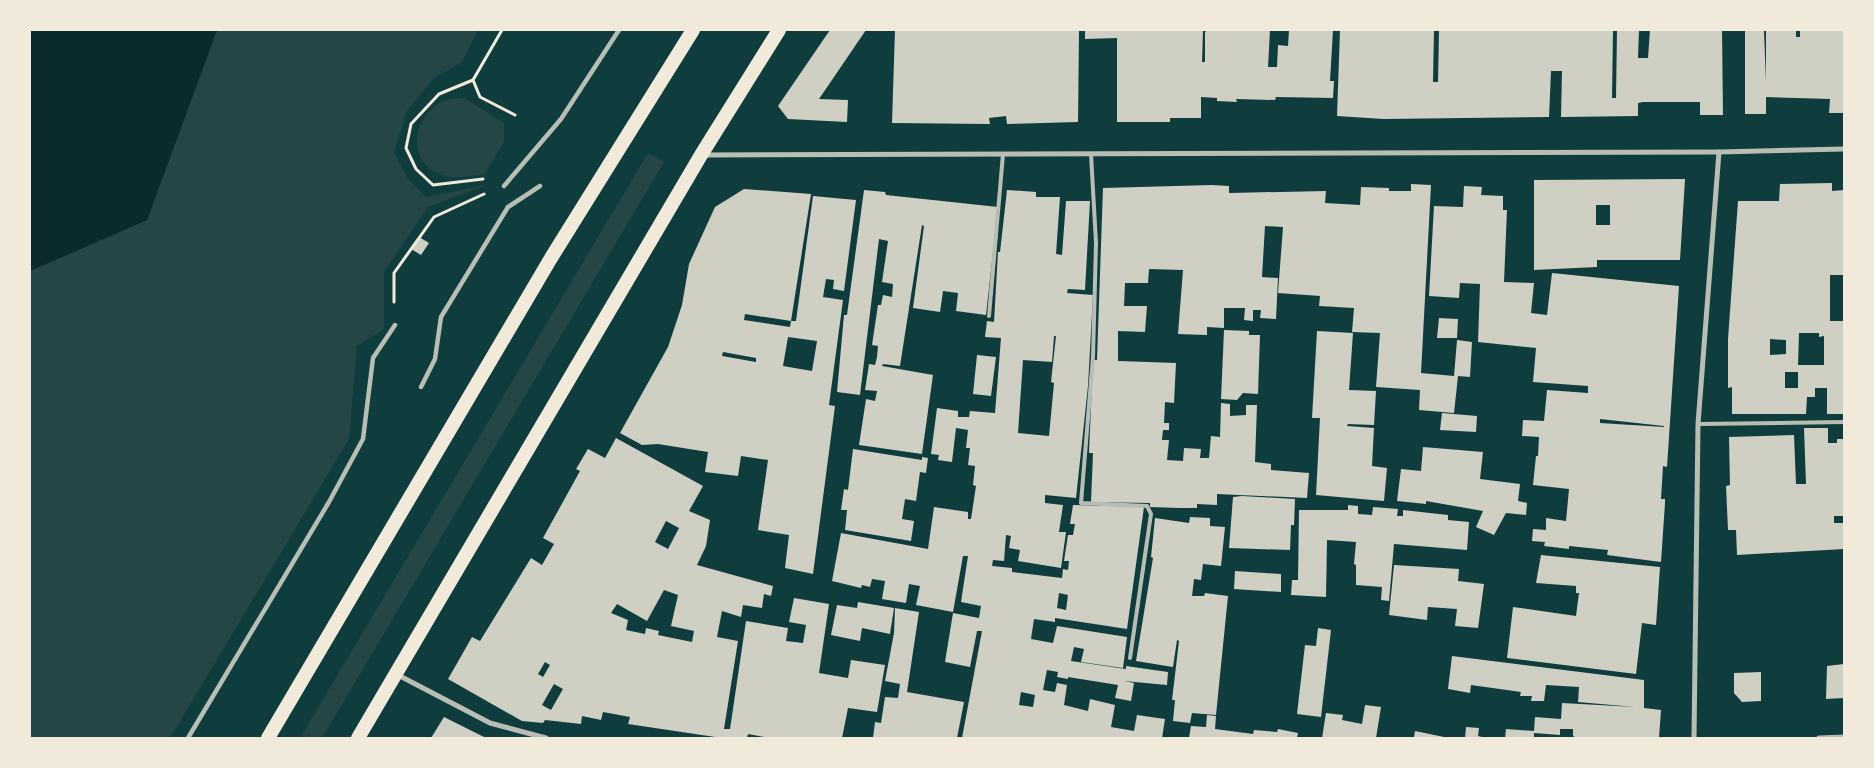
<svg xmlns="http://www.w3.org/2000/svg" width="1874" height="768" viewBox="0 0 1874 768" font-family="'Golos Text',sans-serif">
<rect width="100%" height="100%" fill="#0f3d3e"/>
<g fill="#244646">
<polygon points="217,30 478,30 462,62 433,79 407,111 394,152 408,179 426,197 489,184 428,207 384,272 384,329 357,346 349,439 170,738 30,738 30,271 147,220"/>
<path d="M464,98L504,123V142L484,175C473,175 456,179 445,176C407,165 410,121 441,102C446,99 457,99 464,98Z"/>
<polygon points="648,153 664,162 322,738 300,738"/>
</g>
<polygon fill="#0a2a2b" points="30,30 217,30 147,220 30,271"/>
<g fill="#cfcfc3" fill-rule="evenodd">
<polygon points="830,30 866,30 819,99 848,100 847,122 788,119 778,106"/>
<polygon points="895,30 1079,30 1078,122 1007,124 1006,116 989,118 990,124 892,123"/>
<polygon points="1085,30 1203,30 1202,62 1205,62 1205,32 1207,30 1270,30 1268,67 1277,67 1278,45 1288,46 1289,30 1333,30 1330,81 1334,81 1333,98 1276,97 1275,100 1236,99 1237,102 1217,101 1217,98 1201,97 1201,118 1170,118 1170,122 1117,122 1117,38 1085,39"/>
<polygon points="1340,30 1434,30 1433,82 1438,82 1439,30 1613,30 1612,98 1616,98 1617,30 1639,30 1638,58 1648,58 1650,30 1722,30 1723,115 1700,115 1700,102 1643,102 1638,103 1638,116 1561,117 1562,71 1551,71 1549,117 1384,119 1337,116"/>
<polygon points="1766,30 1796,30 1796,37 1800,37 1800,30 1844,30 1844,113 1829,113 1830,99 1766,97 1766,114 1745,114 1745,31 1764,31 1766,82"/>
<path d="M1685,179L1680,260H1597V267L1534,270V180ZM1596,205H1610V225H1596Z"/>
<path d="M1832,183V191L1844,190V275H1830V321H1844V414H1827V388H1815V397H1807L1806,414H1732V387L1728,388V339L1738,201H1779L1780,184ZM1799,333H1819V337L1824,336V365H1798ZM1770,339L1786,340V354L1770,355ZM1785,372H1798V388H1785Z"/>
<polygon points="1411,184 1431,185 1421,373 1454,376 1457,340 1472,342 1470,377 1458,376 1454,413 1419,410 1420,390 1376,387 1380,333 1352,332 1354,308 1319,306 1320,296 1278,293 1283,227 1265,226 1262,277 1278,278 1276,319 1260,318 1261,310 1253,310 1253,321 1244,320 1245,308 1224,308 1224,328 1207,327 1207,335 1178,334 1183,270 1149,269 1148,283 1125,283 1124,306 1147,306 1145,332 1118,331 1118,361 1176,363 1174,403 1165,402 1164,423 1169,423 1169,430 1163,430 1162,440 1169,440 1167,460 1183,461 1184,448 1201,449 1200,458 1209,458 1211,436 1220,437 1221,403 1230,404 1230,416 1246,415 1246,405 1257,405 1255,462 1271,464 1271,470 1309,473 1307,498 1217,494 1217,505 1197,504 1197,508 1180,508 1150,507 1150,503 1091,502 1093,453 1089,453 1093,360 1097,360 1103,188 1212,185 1229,186 1229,193 1326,191 1325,203 1360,205 1361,187 1389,188 1389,191 1411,191"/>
<path d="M1464,186L1482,187L1481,195L1503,196V210H1507L1504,282L1534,283L1531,313L1547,315L1552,273L1679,286L1667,467L1663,466L1661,499H1665V503L1661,562L1607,555L1608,550L1569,546V549L1544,546L1545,542L1532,541L1533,529L1546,530V518L1566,521L1569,489L1533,485L1536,456H1538L1539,437L1522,436L1523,420L1544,421L1547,390L1588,393V386L1533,382L1536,348L1478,342L1480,284L1460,283L1459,298L1429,296L1434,206L1463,207ZM1600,419L1664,426V427L1600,423Z"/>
<path d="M744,189L811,194L791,321L745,314L744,320L790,327L791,321H796L813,196L856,200L844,291L833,289L834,280L826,279L823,297L843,300L829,405L835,406L813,574L785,568L789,535L758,530L768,460L741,456L738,476L705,472L708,452L658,444L642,445L620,433L668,347L682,305L689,264L715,207ZM788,337L817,341L812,371L783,366ZM723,352L756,358V362L722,356Z"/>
<polygon points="864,190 885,192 886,195 998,207 986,315 956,311 958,293 943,291 940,312 913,308 924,226 922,225 900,366 883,364 882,366 933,375 922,454 859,445 866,399 875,401 877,391 865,390 869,364 875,365 877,357 878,346 872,345 878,305 881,305 883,295 892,297 893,284 882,282 888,241 879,239 860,395 837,392 844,315 847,315"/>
<path d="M1007,190L1036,192V197H1060L1056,254L1062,255L1066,201H1090L1085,290L1068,289L1067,293L1093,295L1088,386L1076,498L1045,495V503L1063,505L1059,532H1066L1061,568L1018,561L1020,550L1009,548L1011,536L1006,535L1004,561L993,560L992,566L1012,568V572L1062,578L1063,569L1068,570L1069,561H1064L1068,535H1073L1075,524H1070L1073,505L1144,507L1127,629L1055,618V622L1034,619L1031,639L1053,643L1057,626L1127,637L1123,668L1081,662L1084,649L1074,647L1071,661L1126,669V666L1168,672L1167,685L1124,681L1134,683L1131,701L1115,698L1118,685L1068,677V679L1057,677L1058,672L1047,670L1043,690L1055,692L1057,683L1067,685L1064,705L1088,711L1090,699L1115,705L1111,727L1134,731L1137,715L1165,719L1162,738H962L982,631H977L970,667L945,662L953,613L979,618L981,606L961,602L968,556H963L953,612L916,605L920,586L909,584L906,603L882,599L885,581L872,579L870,587L862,585L861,588L832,581L841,533L928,549L934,507L968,512V519H971L976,486L973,485L975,466L968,465L970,448H966L968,430L956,428L952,462L938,460L939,455L931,454L937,408L958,411V417H969L970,411L995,413L1001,338L985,337L987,321L994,322L998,252H1000ZM1054,336H1056L1051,382L1054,383L1049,436L1018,433L1023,360L1052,362ZM1059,593L1068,595L1066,610L1057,608ZM1021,692L1035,695L1033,707L1019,705Z"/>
<polygon points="419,237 429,243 421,255 411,249"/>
<polygon points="1439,318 1458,319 1457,338 1437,338"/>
<polygon points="1224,330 1249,331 1249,335 1260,335 1258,394 1243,393 1237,400 1221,399"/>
<polygon points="1317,331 1353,333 1349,390 1376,391 1374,425 1348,424 1347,426 1374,428 1372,466 1387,468 1384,501 1316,495 1320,418 1312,418"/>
<polygon points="977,355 996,357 991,396 973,394"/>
<polygon points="1442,413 1477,416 1476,432 1440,430"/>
<polygon points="1804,428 1828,428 1828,443 1837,443 1837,439 1844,439 1844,516 1834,516 1834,523 1844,523 1844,549 1737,555 1736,530 1728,530 1726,486 1730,485 1729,437 1794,435 1796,484 1806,484"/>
<path d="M616,438L703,486L689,511L710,520L706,546L697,565L773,586L771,596L764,594L762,608L743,605L741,617L722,611L717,637L738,641L724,729H730L746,621L788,628L786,641L803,643L806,625L789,622L794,598L829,604L819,673L848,678L851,660L885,665L877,712L848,708L842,738H770L748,734L747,738H722L628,724L630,717L603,712L601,720L582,716L581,724L545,720L543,723L522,721L448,679L472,637L480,641L531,558L542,565L554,544L543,538L580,471L576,469L588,449L605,458ZM666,521L679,528L668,549L655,542ZM664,590L678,595L671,626L694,631L692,642L658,635L659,631L646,628L645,634L626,630L628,620L611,613L617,604L647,621ZM545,662L550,665L543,677L538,674ZM554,684L563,689L551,710L542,705Z"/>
<polygon points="1423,447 1483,452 1480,479 1520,484 1518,501 1527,503 1526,515 1506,513 1494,535 1476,527 1483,511 1426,501 1426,504 1397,501 1401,469 1421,471"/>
<polygon points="853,449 922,460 922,457 928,458 926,473 920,472 916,501 905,499 902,519 914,521 911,541 845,530 847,510 841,510 844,489 848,490"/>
<polygon points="1242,496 1295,499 1294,525 1291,525 1290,550 1229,548 1233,497"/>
<polygon points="1348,505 1358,506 1358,514 1372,515 1373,507 1398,509 1397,516 1403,516 1403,510 1448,515 1448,520 1469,522 1467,550 1394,544 1389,601 1381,600 1382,587 1356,585 1356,565 1354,564 1356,542 1327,540 1326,597 1291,595 1292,580 1298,580 1299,510 1348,510"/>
<polygon points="1190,517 1210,518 1210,526 1225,527 1221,566 1203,564 1201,580 1194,579 1192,596 1204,596 1205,593 1228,596 1216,715 1192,713 1190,723 1173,721 1175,700 1172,700 1179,641 1177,640 1173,667 1136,661 1153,558 1151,557 1155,518 1189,523"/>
<polygon points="1541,555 1660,567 1656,625 1642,623 1636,674 1507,658 1513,607 1576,616 1579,593 1576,593 1576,586 1536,583"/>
<polygon points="1394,565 1459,569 1458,581 1484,584 1478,628 1455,626 1457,609 1428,607 1427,620 1389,615"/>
<polygon points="1235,571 1281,574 1281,592 1234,589"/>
<polygon points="858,602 894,608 890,634 862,628 860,641 831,635 837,605 857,608"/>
<polygon points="895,608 919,612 907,692 964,702 957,738 873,738 875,722 881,723 885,697 898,698 900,684 885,681 894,633"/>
<polygon points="1318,628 1331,630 1321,717 1297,714 1305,645 1316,646"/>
<polygon points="1452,656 1644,680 1644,708 1661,710 1659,738 1577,738 1573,736 1573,729 1560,729 1560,735 1534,733 1534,738 1505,738 1506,729 1534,731 1535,717 1561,719 1562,703 1635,707 1578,702 1579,687 1546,685 1544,701 1531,701 1532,696 1520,696 1521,692 1471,685 1470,693 1448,689"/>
<polygon points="1844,664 1844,698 1826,699 1827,666"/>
<polygon points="1761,672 1761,701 1742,702 1734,693 1734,673"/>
<polygon points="1365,705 1381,707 1376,738 1322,738 1326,713 1343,715 1342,720 1362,724"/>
<polygon points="1207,715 1216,716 1215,729 1253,734 1254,730 1277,732 1278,729 1298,733 1297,738 1189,738 1191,726 1206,727"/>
<polygon points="444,717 486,738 431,738"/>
<polygon points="1466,727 1479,728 1478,736 1486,738 1465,738"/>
<polygon points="1415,731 1444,737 1444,738 1414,738"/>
</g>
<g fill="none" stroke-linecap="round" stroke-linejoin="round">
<g stroke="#f1e9da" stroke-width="3">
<polyline points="473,80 480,97 515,115"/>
<polyline points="483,179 433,185 416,169 406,148 411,124 439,94 473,80 502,30"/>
<polyline points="394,302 394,273 434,217 484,194"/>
</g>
<g stroke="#b8beb3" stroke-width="4">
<polyline points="1091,154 1096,243 1093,357 1081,503 1147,506 1151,514 1130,658"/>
<polyline points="989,316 1003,154"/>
<polyline points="1698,424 1844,422"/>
</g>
<g stroke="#b8beb3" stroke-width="4.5">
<polyline points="504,186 561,119 619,30"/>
<polyline points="421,387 435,359 441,317 508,207 540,186"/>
<polyline points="188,738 329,502 363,439 373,358 395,325"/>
</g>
<g stroke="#b8beb3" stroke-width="5">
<polyline points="702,155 1719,152 1844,149"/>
<polyline points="398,675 490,723 546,738"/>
<polyline points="1694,738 1698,424 1719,152"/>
<polyline points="1819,738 1844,737"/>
</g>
<g stroke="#f1e9da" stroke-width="14">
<polyline points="268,738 551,258 693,30"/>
<polyline points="358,738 701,155 779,30"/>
</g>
</g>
<rect width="1874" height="768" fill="none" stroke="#f1e9da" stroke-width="62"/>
</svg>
